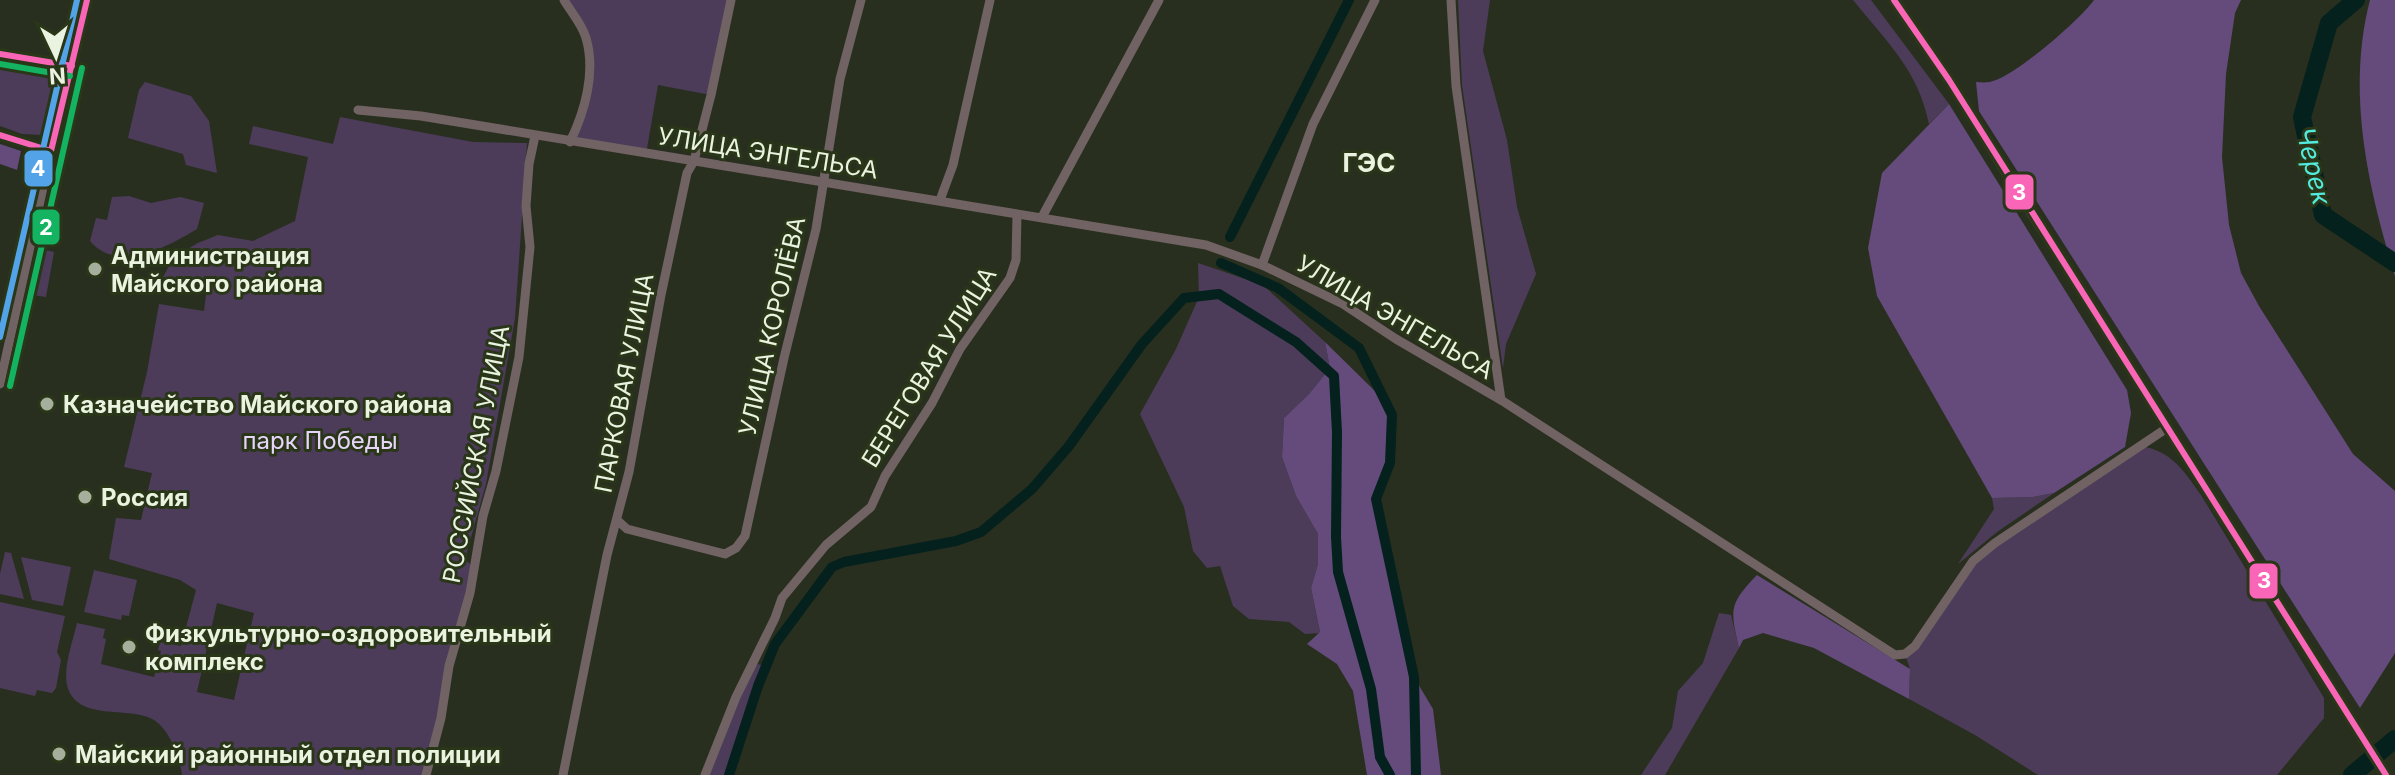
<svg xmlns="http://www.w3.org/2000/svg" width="2395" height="775" viewBox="0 0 2395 775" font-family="Inter,sans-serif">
<rect width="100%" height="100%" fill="#292f1f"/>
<g fill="#4c3c5a" fill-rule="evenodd">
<polygon points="564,0 731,0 711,95 658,85 646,154 570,142 585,108 587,40"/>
<polygon points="1458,0 1490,0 1483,51 1507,140 1517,207 1536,274 1506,344 1503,368 1462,85"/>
<path d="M1853,0H1871L1949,104L1929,124C1918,70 1887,42 1853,0Z"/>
<path d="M0,59L51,68L57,73C63,91 55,122 42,135L22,134L0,126Z"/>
<polygon points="145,82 191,96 209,121 217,173 186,165 183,154 128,138 139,90"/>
<path d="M340,117L473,142L527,143L515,318L486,484L465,559L474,568L426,775H182C180,758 170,730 154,720C130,705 76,723 67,685C63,667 73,641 77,623L105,629L103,638L106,639L101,664L154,677L161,651L158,650L160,642L181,646L196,590L180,580L109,559L116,518L141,520L152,473L124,467L147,372L159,304L204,311L207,287L163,277L174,257L198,243L218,235L253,241L295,221L308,157L249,144L253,126L333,144ZM217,603L254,613L234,700L197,692Z"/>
<path d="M129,196L151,203L180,197L204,203L197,229C167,247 118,274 90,241L96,218L107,220L112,197Z"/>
<polygon points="41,249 54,252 46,297 32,295"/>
<polygon points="1198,263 1263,285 1325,342 1330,368 1309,394 1284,418 1282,457 1296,496 1318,534 1318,564 1311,588 1320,633 1305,634 1289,622 1249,619 1233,606 1220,566 1207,568 1193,551 1184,507 1140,414 1176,349 1199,297"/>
<path d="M2140,446C2172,451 2183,470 2201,495L2324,698V718L2277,775H2038L1975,735L1909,699L1910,669L1905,654L1973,561Z"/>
<polygon points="2054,493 1997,532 1958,564 1994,509 1992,498 2033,497"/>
<polygon points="5,552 11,553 24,599 0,594 0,574"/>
<polygon points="21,557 71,567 63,606 32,600"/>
<polygon points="94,570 137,580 129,616 122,615 121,620 84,612"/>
<polygon points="0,602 65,616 57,652 61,660 56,688 52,693 37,690 35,696 0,688"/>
<polygon points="1719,613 1731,615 1739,648 1665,775 1641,775 1672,728 1678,691 1703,663"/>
<polygon points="752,663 766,666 732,761 729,775 705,775"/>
</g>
<g fill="#644b7c">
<path d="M2094,0H2241L2235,13L2226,74L2222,157L2229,225L2241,273L2259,306L2353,454L2395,491V653L2360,708L1979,111L1976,82C1980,82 1984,83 1989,82C2012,79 2080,20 2094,0Z"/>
<path d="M2370,0H2395V276C2368,188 2346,92 2370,0Z"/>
<polygon points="1949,104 2127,390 2131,413 2125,447 2054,493 2033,497 1992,498 1877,296 1868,248 1882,173"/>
<polygon points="0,144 21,151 17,170 0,164"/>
<polygon points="1325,342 1384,400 1392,415 1390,463 1376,499 1414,677 1433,709 1441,775 1367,775 1353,691 1337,664 1307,644 1320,632 1311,588 1318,564 1318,534 1296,496 1282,457 1284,418 1309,394 1330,368"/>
<path d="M1757,575L1910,669L1909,699L1814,648L1763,633L1743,640L1739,648C1730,609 1729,604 1757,575Z"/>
</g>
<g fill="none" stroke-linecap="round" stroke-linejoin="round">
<g stroke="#04211d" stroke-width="10">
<polyline points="1230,237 1349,0"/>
<polyline points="1221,263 1278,288 1359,348 1392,415 1390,463 1376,499 1414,677 1416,775"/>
<polyline points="729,775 758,686 775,644 832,567 844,562 956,541 981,532 1032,489 1069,446 1142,344 1184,298 1219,294 1296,342 1334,376 1337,432 1336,537 1338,572 1371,689 1380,757 1390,775"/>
</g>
<g stroke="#04211d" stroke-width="18">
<polyline points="2356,0 2329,23 2302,117 2323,215 2395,263"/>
<polyline points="2352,775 2395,739"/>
</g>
<g stroke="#716263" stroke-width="9">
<path d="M564,0C571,12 582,24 586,38C596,72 585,111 570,142"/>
<polyline points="1451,0 1456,86 1501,400"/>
<path d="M1894,0C1946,69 1987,146 2034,218C2153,402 2269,589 2386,775"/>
<polyline points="0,54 72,66"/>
<polyline points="358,110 421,116 1206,245 1262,265 1343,304 1396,339 1501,400 1895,655 1905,654 1915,646 1973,561 1995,543 2167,428"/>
<polyline points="0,135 51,151"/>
<polyline points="940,200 953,165 990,0"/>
<polyline points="1042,217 1159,0"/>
<polyline points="1262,265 1313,124 1375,0"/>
<polyline points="0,384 51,151 87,0"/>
<polyline points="617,520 627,529 725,554 736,548 745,536 784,358 816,229 840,79 861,0"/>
<polyline points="426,775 441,718 449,666 470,593 483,516 496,471 519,357 530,247 526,206 529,164 535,136"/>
<polyline points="563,775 607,555 629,472 661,295 687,173 694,161 711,95 731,0"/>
<polyline points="705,775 736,697 775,618 782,598 826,545 871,507 885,476 932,403 960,349 1010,278 1016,260 1017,215"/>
</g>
<defs>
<g id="bus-1">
<polyline points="1894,0 1949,80 2386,775"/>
<polyline points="0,54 72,66"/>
<polyline points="0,135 51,151 87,0"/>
</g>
<g id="bus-2">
<polyline points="0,64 70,76"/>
<polyline points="10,386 82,68"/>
</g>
<polyline id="bus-3" points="0,337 77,0"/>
</defs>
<use href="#bus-1" stroke="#2a3618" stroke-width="12"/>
<use href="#bus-2" stroke="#2a3618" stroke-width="12"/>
<use href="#bus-3" stroke="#2a3618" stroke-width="12"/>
<use href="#bus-1" stroke="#fa66b7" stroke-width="6"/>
<use href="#bus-2" stroke="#13b361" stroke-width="6"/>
<use href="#bus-3" stroke="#53a3e8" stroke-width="6"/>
</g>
<g fill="#a6ae9c" stroke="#2a3618" stroke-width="3">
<circle cx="95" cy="269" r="8"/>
<circle cx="47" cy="404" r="8"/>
<circle cx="85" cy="497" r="8"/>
<circle cx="129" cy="647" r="8"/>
<circle cx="59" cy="754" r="8"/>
</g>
<g text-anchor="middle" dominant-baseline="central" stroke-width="6" stroke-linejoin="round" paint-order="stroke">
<g font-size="24" fill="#eaf2e0" stroke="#2a3618">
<text transform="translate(768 153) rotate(9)">УЛИЦА ЭНГЕЛЬСА</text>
<text transform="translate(1395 317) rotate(30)">УЛИЦА ЭНГЕЛЬСА</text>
<text transform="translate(772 326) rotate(-77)">УЛИЦА КОРОЛЁВА</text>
<text transform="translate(929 367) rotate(-58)">БЕРЕГОВАЯ УЛИЦА</text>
<text transform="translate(624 383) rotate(-79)">ПАРКОВАЯ УЛИЦА</text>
<text transform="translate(476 454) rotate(-79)">РОССИЙСКАЯ УЛИЦА</text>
</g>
<g font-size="24" font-weight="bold" fill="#eaf2e0" stroke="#2a3618" text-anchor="start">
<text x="111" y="255">Администрация<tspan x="111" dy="28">Майского района</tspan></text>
<text x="63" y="404">Казначейство Майского района</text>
<text x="101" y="497">Россия</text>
<text x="145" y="633">Физкультурно-оздоровительный<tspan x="145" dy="28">комплекс</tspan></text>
<text x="75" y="754">Майский районный отдел полиции</text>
</g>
<g font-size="24" fill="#e6d5f9" stroke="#2a3618">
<text x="320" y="440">парк Победы</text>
</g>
<g font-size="26" font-weight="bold" fill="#eaf2e0" stroke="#2a3618">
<text x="1369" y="162">ГЭС</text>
</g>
<g font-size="26" font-style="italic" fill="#52eadd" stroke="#2a3618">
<text transform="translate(2314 166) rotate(77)">Черек</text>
</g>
</g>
<g stroke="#2a3618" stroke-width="3">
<rect x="23" y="149" width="31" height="39" rx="8" fill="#53a3e8"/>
<rect x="2004" y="173" width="31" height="38" rx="8" fill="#fa66b7"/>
<rect x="31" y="208" width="30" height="38" rx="8" fill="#13b361"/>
<rect x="2248" y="562" width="31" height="38" rx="8" fill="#fa66b7"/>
</g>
<g font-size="22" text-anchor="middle" font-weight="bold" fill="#fff">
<text x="38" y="176">4</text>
<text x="2019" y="200">3</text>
<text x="46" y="235">2</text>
<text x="2264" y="588">3</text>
</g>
<g transform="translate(56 56) rotate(176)" stroke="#2a3618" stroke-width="6" paint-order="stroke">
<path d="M0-6L14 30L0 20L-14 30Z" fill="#eaf2e0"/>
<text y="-12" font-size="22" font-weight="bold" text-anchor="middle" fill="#eaf2e0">N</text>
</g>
</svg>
